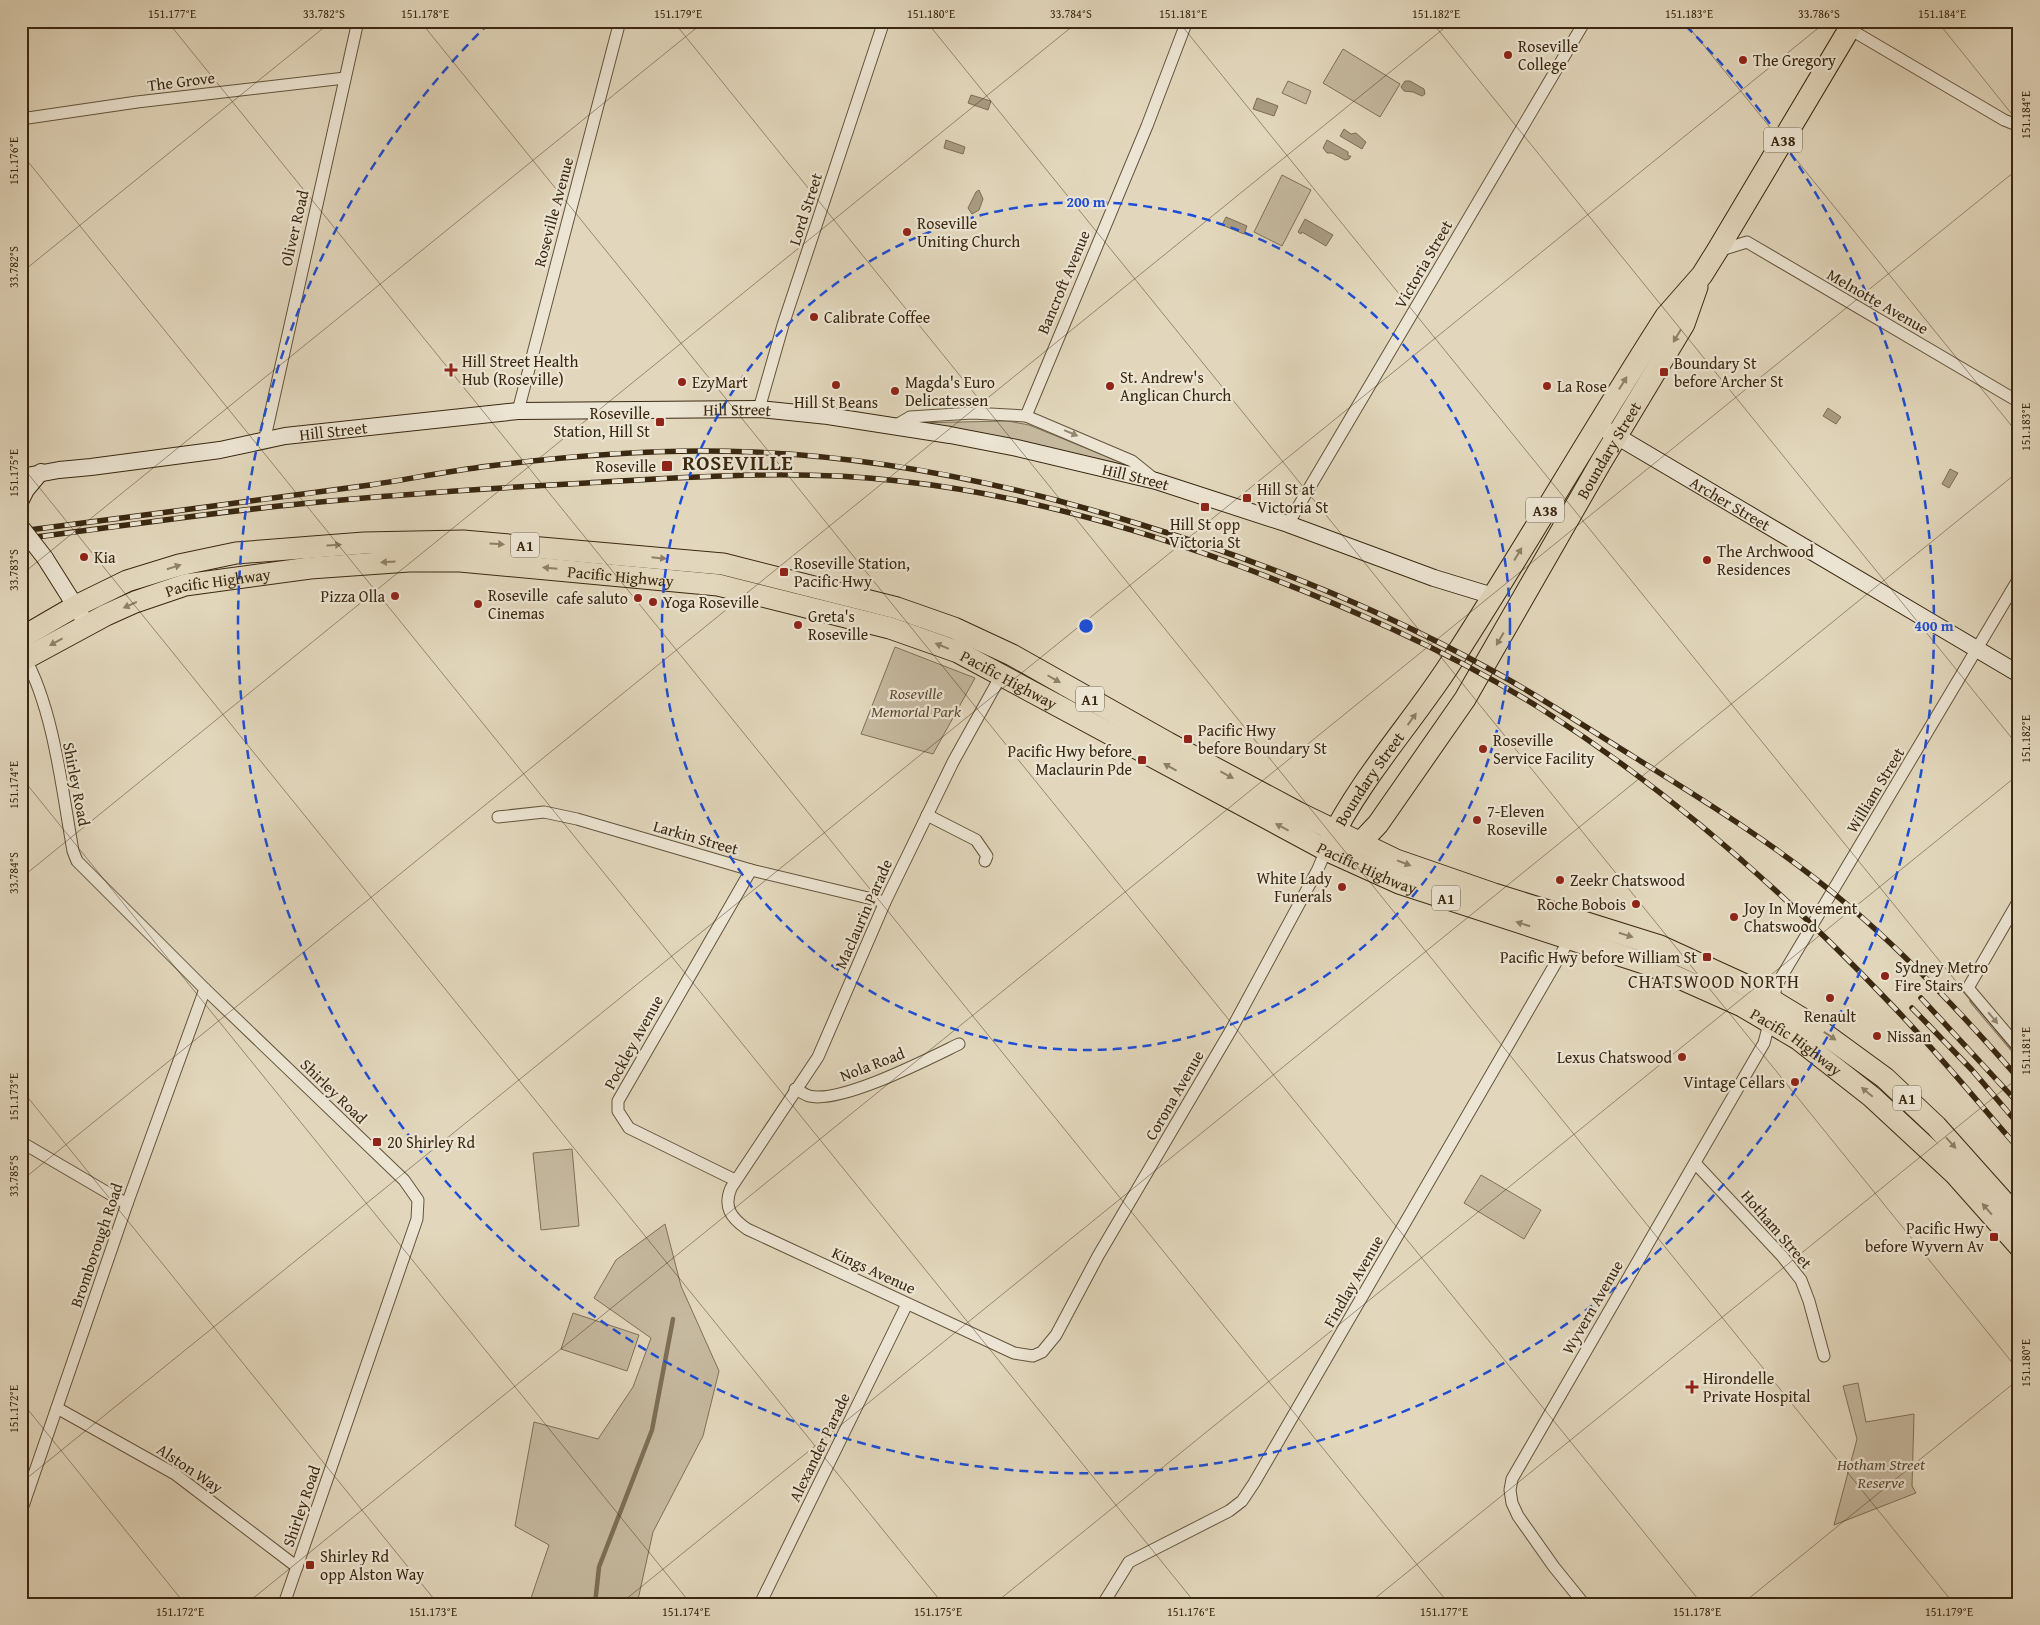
<svg xmlns="http://www.w3.org/2000/svg" width="2040" height="1625" viewBox="0 0 2040 1625" font-family="'Gentium Book Plus',serif">
<rect width="100%" height="100%" fill="#e2d7bc"/>
<filter id="stains"><feTurbulence type="fractalNoise" baseFrequency=".004" numOctaves="4"/><feColorMatrix values="0 0 0 0 .2 0 0 0 0 .09 0 0 0 0 .02 0 0 0 .5 -.17"/></filter>
<radialGradient id="worn" r=".72"><stop offset=".6" stop-color="#630" stop-opacity="0"/><stop offset="1" stop-color="#630" stop-opacity=".3"/></radialGradient>
<g fill="#c5b99f" stroke="#807058">
<polygon points="1343,49 1400,84 1380,117 1323,83"/>
<polygon points="1288,81 1311,91 1306,104 1282,93"/>
<polygon points="1282,175 1311,190 1282,246 1254,232"/>
<polygon points="1008,421 1029,425 1130,466 1000,437 909,423"/>
<polygon points="895,647 975,678 933,754 861,734"/>
<polygon points="1970,1000 2019,1057 2019,1060 1970,1002"/>
<polygon points="572,1149 579,1226 541,1230 533,1153"/>
<polygon points="1481,1175 1541,1210 1524,1239 1464,1203"/>
<polygon points="665,1224 681,1286 719,1371 703,1436 653,1532 637,1604 529,1604 549,1545 515,1526 534,1422 598,1439 633,1387 651,1338 594,1298 616,1260"/>
<polygon points="573,1313 639,1335 627,1371 561,1349"/>
<polygon points="1858,1383 1866,1422 1914,1414 1912,1486 1916,1493 1834,1525 1857,1439 1843,1386"/>
</g>
<g fill="#a99c82" stroke="#7d6e55">
<polygon points="1405,81 1410,81 1424,89 1425,94 1422,96 1413,92 1404,91 1401,87"/>
<polygon points="971,95 991,101 988,110 968,103"/>
<polygon points="1257,98 1278,106 1274,116 1253,109"/>
<polygon points="1344,129 1351,134 1356,133 1366,142 1362,149 1340,136"/>
<polygon points="946,140 965,147 963,154 944,148"/>
<polygon points="1327,140 1348,152 1348,156 1351,156 1349,159 1345,160 1332,153 1327,153 1323,148"/>
<polygon points="979,190 983,199 979,210 972,214 968,208 976,192"/>
<polygon points="1226,217 1247,226 1244,234 1222,225"/>
<polygon points="1305,219 1333,235 1326,246 1302,232 1301,234 1298,232"/>
<polygon points="1828,408 1841,417 1836,424 1823,416"/>
<polygon points="1950,469 1958,473 1949,488 1942,484"/>
</g>
<g fill="none" stroke-linecap="round" stroke-linejoin="round">
<polyline stroke="#7d6e55" stroke-width="4.5" points="595,1604 599,1567 652,1430 673,1319"/>
<defs>
<g id="street">
<polyline points="1836,21 2004,120 2019,126"/>
<polyline points="21,119 137,102 345,78"/>
<polyline points="1718,251 1747,242 2019,402"/>
<polyline points="759,409 783,325 884,21"/>
<polyline points="518,411 620,21"/>
<polyline points="1026,416 1147,126 1187,21"/>
<polyline points="893,427 910,417 972,413 1026,416 1132,461 1153,478"/>
<polyline points="264,442 358,21"/>
<polyline points="1288,524 1585,21"/>
<path d="M24,656C54,710 62,790 73,851L77,861L205,989L404,1180L418,1200L417,1219L284,1604"/>
<path d="M1003,672L953,762L885,902L818,1057L731,1188C723,1207 731,1218 747,1229L1014,1353L1033,1356L1042,1352L1056,1335L1098,1256L1231,1030L1318,869L1326,850"/>
<polyline points="927,815 976,840 987,856 985,861"/>
<polyline points="498,817 544,812 577,819 751,870 885,902"/>
<polyline points="2019,900 1968,988 2019,1048"/>
<polyline points="1773,1004 1776,986 2019,578"/>
<path d="M795,1089C800,1091 805,1095 809,1096C841,1104 928,1059 959,1044"/>
<polyline points="21,1142 127,1204"/>
<polyline points="1695,1163 1782,1256 1801,1280 1809,1301 1824,1356"/>
<polyline points="735,1180 629,1128 618,1111 618,1101 751,870"/>
<polyline points="57,1408 175,1474 297,1567"/>
<polyline points="21,1512 127,1204 205,989"/>
<polyline points="760,1604 907,1304"/>
<polyline points="1103,1604 1129,1562 1229,1511 1242,1501 1254,1483 1572,935"/>
<polyline points="1584,1604 1554,1567 1518,1516 1512,1503 1510,1490 1512,1479 1764,1043 1770,1020"/>
</g>
<g id="secondary">
<path id="s1" d="M1608,431L2019,674"/>
<path id="s2" d="M21,477L59,470L91,467L220,450L285,436L518,411L759,409L828,416L950,435L1017,448L1156,481L1288,524L1434,578L1493,596"/>
<polyline points="21,500 26,490 41,472"/>
<polyline points="45,558 81,615"/>
</g>
<g id="highway">
<polyline points="21,638 76,606 127,581 179,565 236,553 364,543 463,541 723,564 897,608 954,628 1012,655 1168,743 1299,813 1396,860 1494,894 1660,946 1752,988 1811,1024 1885,1078 1936,1126 2019,1219"/>
<path id="s3" d="M21,661L106,615L135,602L185,585L310,568L409,561H460L718,585L890,628L958,652L1326,850L1399,883L1650,965L1742,1006L1798,1039L1872,1097L1955,1174L2019,1246"/>
<path id="s4" d="M1329,843C1361,778 1411,724 1450,664C1524,550 1592,431 1666,316L1702,275L1717,251L1854,21"/>
<path id="s5" d="M1348,845L1360,843L1378,824L1465,699L1601,462L1684,324L1697,287"/>
</g>
</defs>
<use href="#street" stroke="#64543c" stroke-width="13"/>
<use href="#secondary" stroke="#3a2811" stroke-width="18"/>
<use href="#highway" stroke="#3a2811" stroke-width="23"/>
<use href="#street" stroke="#ece5d3" stroke-width="11"/>
<use href="#secondary" stroke="#ece5d3" stroke-width="16"/>
<use href="#highway" stroke="#e2d7bc" stroke-width="21"/>
<defs>
<g id="rail">
<path d="M21,531C137,516 254,501 370,485C409,479 449,471 489,466C576,455 664,448 752,452C884,457 1013,485 1139,524C1261,561 1381,609 1493,671C1541,697 1587,728 1634,757C1708,803 1784,850 1850,907C1911,959 1966,1018 2019,1079"/>
<path d="M21,539C117,527 213,512 309,503C402,494 494,488 587,483C691,477 795,469 899,481C1013,493 1126,525 1234,564C1341,604 1449,650 1546,712C1671,792 1784,892 1886,999C1933,1047 1975,1099 2019,1149"/>
<polyline points="1921,998 2019,1104"/>
<polyline points="1912,1008 1972,1070 2019,1125"/>
</g>
</defs>
<use href="#rail" stroke="#3a2811" stroke-width="5.5"/>
<use href="#rail" stroke="#ece5d3" stroke-width="4" stroke-dasharray="11" stroke-linecap="butt"/>
<defs>
<polyline id="secondary-bridge" points="21,527 45,558"/>
</defs>
<use href="#secondary-bridge" stroke="#3a2811" stroke-width="18" stroke-linecap="butt"/>
<use href="#secondary-bridge" stroke="#ece5d3" stroke-width="16"/>
</g>
<defs><path id="oneway-solid" d="M-6-.8H1V-3.2L6.5 0L1 3.2V.8H-6Z" transform="scale(1.25)"/></defs>
<g fill="#8e8066">
<use href="#oneway-solid" transform="translate(1677 336) rotate(121)"/>
<use href="#oneway-solid" transform="translate(1623 383) rotate(-58)"/>
<use href="#oneway-solid" transform="translate(497 544) rotate(4)"/>
<use href="#oneway-solid" transform="translate(334 545) rotate(-3)"/>
<use href="#oneway-solid" transform="translate(1518 554) rotate(-59)"/>
<use href="#oneway-solid" transform="translate(659 558) rotate(6)"/>
<use href="#oneway-solid" transform="translate(388 562) rotate(176)"/>
<use href="#oneway-solid" transform="translate(174 567) rotate(-17)"/>
<use href="#oneway-solid" transform="translate(550 568) rotate(-175)"/>
<use href="#oneway-solid" transform="translate(130 605) rotate(156)"/>
<use href="#oneway-solid" transform="translate(1500 639) rotate(120)"/>
<use href="#oneway-solid" transform="translate(56 642) rotate(151)"/>
<use href="#oneway-solid" transform="translate(942 646) rotate(-158)"/>
<use href="#oneway-solid" transform="translate(1054 679) rotate(30)"/>
<use href="#oneway-solid" transform="translate(1412 719) rotate(-54)"/>
<use href="#oneway-solid" transform="translate(1170 767) rotate(-151)"/>
<use href="#oneway-solid" transform="translate(1227 775) rotate(28)"/>
<use href="#oneway-solid" transform="translate(1282 827) rotate(-152)"/>
<use href="#oneway-solid" transform="translate(1404 863) rotate(21)"/>
<use href="#oneway-solid" transform="translate(1523 924) rotate(-162)"/>
<use href="#oneway-solid" transform="translate(1626 935) rotate(17)"/>
<use href="#oneway-solid" transform="translate(1830 1036) rotate(34)"/>
<use href="#oneway-solid" transform="translate(1867 1092) rotate(-140)"/>
<use href="#oneway-solid" transform="translate(1951 1143) rotate(48)"/>
<use href="#oneway-solid" transform="translate(1987 1209) rotate(-131)"/>
</g>
<g fill="#938672">
<use href="#oneway-solid" transform="translate(1071 433) rotate(23)"/>
<use href="#oneway-solid" transform="translate(1993 1018) rotate(50)"/>
</g>
<path fill="none" stroke="#3a2811" stroke-width="1" stroke-opacity="0.45" d="M167,21L1449,1604M420,21L1702,1604M673,21L1954,1604M926,21L2019,1371M1178,21L2019,1059M1431,21L2019,747M1684,21L2019,435M1937,21L2019,123M21,153L1196,1604M21,273L332,21M21,465L943,1604M21,575L705,21M21,777L691,1604M21,878L1079,21M21,1089L438,1604M21,1181L1453,21M21,1401L185,1604M21,1483L1827,21M246,1604L2019,168M620,1604L2019,471M994,1604L2019,774M1368,1604L2019,1077M1742,1604L2019,1379"/>
<g fill="none" stroke="#1d4ed8" stroke-width="2.5" stroke-dasharray="9 6">
<circle cx="1086" cy="626" r="424"/>
<path d="M1686 26A848 848 0 1 1 486 26"/>
</g>
<g fill="#8f2418" stroke="#ece5d3" stroke-width="2">
<circle cx="1508" cy="55" r="5"/>
<circle cx="1743" cy="60" r="5"/>
<circle cx="907" cy="232" r="5"/>
<circle cx="814" cy="317" r="5"/>
<path d="M448.5 362.5h5v5h5v5h-5v5h-5v-5h-5v-5h5z"/>
<rect x="1659" y="367" width="10" height="10" rx="2.5"/>
<circle cx="682" cy="382" r="5"/>
<circle cx="836" cy="385" r="5"/>
<circle cx="1110" cy="386" r="5"/>
<circle cx="1547" cy="386" r="5"/>
<circle cx="895" cy="391" r="5"/>
<rect x="655" y="417" width="10" height="10" rx="2.5"/>
<rect x="661" y="460" width="12" height="12" rx="2.5"/>
<rect x="1242" y="493" width="10" height="10" rx="2.5"/>
<rect x="1200" y="502" width="10" height="10" rx="2.5"/>
<circle cx="84" cy="557" r="5"/>
<circle cx="1707" cy="560" r="5"/>
<rect x="779" y="567" width="10" height="10" rx="2.5"/>
<circle cx="395" cy="596" r="5"/>
<circle cx="638" cy="598" r="5"/>
<circle cx="653" cy="602" r="5"/>
<circle cx="478" cy="604" r="5"/>
<circle cx="798" cy="625" r="5"/>
<rect x="1183" y="734" width="10" height="10" rx="2.5"/>
<circle cx="1483" cy="749" r="5"/>
<rect x="1137" y="755" width="10" height="10" rx="2.5"/>
<circle cx="1477" cy="820" r="5"/>
<circle cx="1560" cy="880" r="5"/>
<circle cx="1342" cy="887" r="5"/>
<circle cx="1636" cy="904" r="5"/>
<circle cx="1734" cy="917" r="5"/>
<rect x="1702" y="952" width="10" height="10" rx="2.5"/>
<circle cx="1885" cy="976" r="5"/>
<circle cx="1830" cy="998" r="5"/>
<circle cx="1877" cy="1036" r="5"/>
<circle cx="1682" cy="1057" r="5"/>
<circle cx="1795" cy="1082" r="5"/>
<rect x="372" y="1137" width="10" height="10" rx="2.5"/>
<rect x="1989" y="1232" width="10" height="10" rx="2.5"/>
<path d="M1689.5 1379.5h5v5h5v5h-5v5h-5v-5h-5v-5h5z"/>
<rect x="305" y="1560" width="10" height="10" rx="2.5"/>
</g>
<g text-anchor="middle" dominant-baseline="central" stroke-width="4.5" stroke-linejoin="round" paint-order="stroke">
<g fill="#ece5d3" stroke="#6f614b" stroke-width="1">
<rect x="1764" y="127.5" width="38" height="25" rx="4"/>
<rect x="1526" y="497.5" width="38" height="25" rx="4"/>
<rect x="511" y="532.5" width="28" height="25" rx="4"/>
<rect x="1076" y="686.5" width="28" height="25" rx="4"/>
<rect x="1432" y="885.5" width="28" height="25" rx="4"/>
<rect x="1893" y="1085.5" width="28" height="25" rx="4"/>
</g>
<g font-size="15" font-weight="bold" fill="#3a2811">
<text x="1783" y="140">A38</text>
<text x="1545" y="510">A38</text>
<text x="525" y="545">A1</text>
<text x="1090" y="699">A1</text>
<text x="1446" y="898">A1</text>
<text x="1907" y="1098">A1</text>
</g>
<g font-size="16" fill="#3a2811" stroke="#ece5d3" text-anchor="start">
<text x="1518" y="46">Roseville<tspan x="1518" dy="18">College</tspan></text>
<text x="1753" y="60">The Gregory</text>
<text x="917" y="223">Roseville<tspan x="917" dy="18">Uniting Church</tspan></text>
<text x="824" y="317">Calibrate Coffee</text>
<text x="462" y="361">Hill Street Health<tspan x="462" dy="18">Hub (Roseville)</tspan></text>
<text x="1674" y="363">Boundary St<tspan x="1674" dy="18">before Archer St</tspan></text>
<text x="1120" y="377">St. Andrew's<tspan x="1120" dy="18">Anglican Church</tspan></text>
<text x="692" y="382">EzyMart</text>
<text x="905" y="382">Magda's Euro<tspan x="905" dy="18">Delicatessen</tspan></text>
<text x="1557" y="386">La Rose</text>
<text x="836" y="402" text-anchor="middle">Hill St Beans</text>
<text x="650" y="413" text-anchor="end">Roseville<tspan x="650" dy="18">Station, Hill St</tspan></text>
<text x="656" y="466" text-anchor="end">Roseville</text>
<text x="1257" y="489">Hill St at<tspan x="1257" dy="18">Victoria St</tspan></text>
<text x="1205" y="524" text-anchor="middle">Hill St opp<tspan x="1205" dy="18">Victoria St</tspan></text>
<text x="1717" y="551">The Archwood<tspan x="1717" dy="18">Residences</tspan></text>
<text x="94" y="557">Kia</text>
<text x="794" y="563">Roseville Station,<tspan x="794" dy="18">Pacific Hwy</tspan></text>
<text x="488" y="595">Roseville<tspan x="488" dy="18">Cinemas</tspan></text>
<text x="385" y="596" text-anchor="end">Pizza Olla</text>
<text x="628" y="598" text-anchor="end">cafe saluto</text>
<text x="663" y="602">Yoga Roseville</text>
<text x="808" y="616">Greta's<tspan x="808" dy="18">Roseville</tspan></text>
<text x="1198" y="730">Pacific Hwy<tspan x="1198" dy="18">before Boundary St</tspan></text>
<text x="1493" y="740">Roseville<tspan x="1493" dy="18">Service Facility</tspan></text>
<text x="1132" y="751" text-anchor="end">Pacific Hwy before<tspan x="1132" dy="18">Maclaurin Pde</tspan></text>
<text x="1487" y="811">7-Eleven<tspan x="1487" dy="18">Roseville</tspan></text>
<text x="1332" y="878" text-anchor="end">White Lady<tspan x="1332" dy="18">Funerals</tspan></text>
<text x="1570" y="880">Zeekr Chatswood</text>
<text x="1626" y="904" text-anchor="end">Roche Bobois</text>
<text x="1744" y="908">Joy In Movement<tspan x="1744" dy="18">Chatswood</tspan></text>
<text x="1697" y="957" text-anchor="end">Pacific Hwy before William St</text>
<text x="1895" y="967">Sydney Metro<tspan x="1895" dy="18">Fire Stairs</tspan></text>
<text x="1830" y="1016" text-anchor="middle">Renault</text>
<text x="1887" y="1036">Nissan</text>
<text x="1672" y="1057" text-anchor="end">Lexus Chatswood</text>
<text x="1785" y="1082" text-anchor="end">Vintage Cellars</text>
<text x="387" y="1142">20 Shirley Rd</text>
<text x="1984" y="1228" text-anchor="end">Pacific Hwy<tspan x="1984" dy="18">before Wyvern Av</tspan></text>
<text x="1703" y="1378">Hirondelle<tspan x="1703" dy="18">Private Hospital</tspan></text>
<text x="320" y="1556">Shirley Rd<tspan x="320" dy="18">opp Alston Way</tspan></text>
</g>
<g font-size="16" fill="#3a2811" stroke="#ece5d3">
<text transform="translate(181 81) rotate(-7)">The Grove</text>
<text transform="translate(805 209) rotate(-72)">Lord Street</text>
<text transform="translate(553 212) rotate(-75)">Roseville Avenue</text>
<text transform="translate(294 228) rotate(-77)">Oliver Road</text>
<text transform="translate(1423 264) rotate(-60)">Victoria Street</text>
<text transform="translate(1063 282) rotate(-67)">Bancroft Avenue</text>
<text transform="translate(1878 301) rotate(30)">Melnotte Avenue</text>
<text stroke="none"><textPath href="#s2" startOffset="721">Hill Street</textPath></text>
<text stroke="none"><textPath href="#s2" startOffset="316">Hill Street</textPath></text>
<text stroke="none"><textPath href="#s5" startOffset="478">Boundary Street</textPath></text>
<text stroke="none"><textPath href="#s2" startOffset="1126">Hill Street</textPath></text>
<text stroke="none"><textPath href="#s1" startOffset="142">Archer Street</textPath></text>
<text stroke="none"><textPath href="#s3" startOffset="619">Pacific Highway</textPath></text>
<text stroke="none"><textPath href="#s3" startOffset="214">Pacific Highway</textPath></text>
<text stroke="none"><textPath href="#s3" startOffset="1024">Pacific Highway</textPath></text>
<text stroke="none"><textPath href="#s4" startOffset="76">Boundary Street</textPath></text>
<text transform="translate(77 784) rotate(79)">Shirley Road</text>
<text transform="translate(1875 790) rotate(-59)">William Street</text>
<text transform="translate(696 837) rotate(16)">Larkin Street</text>
<text stroke="none"><textPath href="#s3" startOffset="1429">Pacific Highway</textPath></text>
<text transform="translate(863 914) rotate(-66)">Maclaurin Parade</text>
<text transform="translate(633 1042) rotate(-61)">Pockley Avenue</text>
<text stroke="none"><textPath href="#s3" startOffset="1894">Pacific Highway</textPath></text>
<text transform="translate(872 1064) rotate(-21)">Nola Road</text>
<text transform="translate(334 1091) rotate(44)">Shirley Road</text>
<text transform="translate(1174 1095) rotate(-60)">Corona Avenue</text>
<text transform="translate(1777 1229) rotate(49)">Hotham Street</text>
<text transform="translate(96 1245) rotate(-71)">Bromborough Road</text>
<text transform="translate(874 1270) rotate(25)">Kings Avenue</text>
<text transform="translate(1353 1281) rotate(-60)">Findlay Avenue</text>
<text transform="translate(1592 1307) rotate(-60)">Wyvern Avenue</text>
<text transform="translate(819 1447) rotate(-64)">Alexander Parade</text>
<text transform="translate(190 1468) rotate(34)">Alston Way</text>
<text transform="translate(301 1506) rotate(-71)">Shirley Road</text>
</g>
<g font-size="16" font-style="italic" fill="#5d4c34" stroke="#ece5d3">
<text x="916" y="693">Roseville<tspan x="916" dy="18">Memorial Park</tspan></text>
<text x="1881" y="1464">Hotham Street<tspan x="1881" dy="18">Reserve</tspan></text>
</g>
<g font-size="18" letter-spacing="1" fill="#3a2811" stroke="#ece5d3">
<text x="1714" y="981">CHATSWOOD NORTH</text>
</g>
<g font-size="21" font-weight="bold" letter-spacing="1" fill="#3a2811" stroke="#ece5d3">
<text x="738" y="462">ROSEVILLE</text>
</g>
</g>
<circle cx="1086" cy="626" r="8" fill="#1d4ed8" stroke="#ece5d3" stroke-width="2.5"/>
<g font-size="15" text-anchor="middle" font-weight="bold" fill="#1d4ed8" stroke="#ece5d3" stroke-width="4.5" stroke-linejoin="round" paint-order="stroke">
<text x="1086" y="207">200 m</text>
<text x="1934" y="631">400 m</text>
</g>
<rect width="2040" height="1625" fill="none" stroke="#e2d7bc" stroke-width="55"/>
<rect x="28" y="28" width="1984" height="1570" fill="none" stroke="#3a2811" stroke-width="2"/>
<g font-size="12" text-anchor="middle" fill="#3a2811">
<text x="172" y="18">151.177°E</text>
<text x="324" y="18">33.782°S</text>
<text x="425" y="18">151.178°E</text>
<text x="678" y="18">151.179°E</text>
<text x="931" y="18">151.180°E</text>
<text x="1071" y="18">33.784°S</text>
<text x="1183" y="18">151.181°E</text>
<text x="1436" y="18">151.182°E</text>
<text x="1689" y="18">151.183°E</text>
<text x="1819" y="18">33.786°S</text>
<text x="1942" y="18">151.184°E</text>
<text transform="translate(2026 115) rotate(-90)" y="4">151.184°E</text>
<text transform="translate(14 161) rotate(-90)" y="4">151.176°E</text>
<text transform="translate(14 267) rotate(-90)" y="4">33.782°S</text>
<text transform="translate(2026 427) rotate(-90)" y="4">151.183°E</text>
<text transform="translate(14 473) rotate(-90)" y="4">151.175°E</text>
<text transform="translate(14 570) rotate(-90)" y="4">33.783°S</text>
<text transform="translate(2026 739) rotate(-90)" y="4">151.182°E</text>
<text transform="translate(14 785) rotate(-90)" y="4">151.174°E</text>
<text transform="translate(14 873) rotate(-90)" y="4">33.784°S</text>
<text transform="translate(2026 1051) rotate(-90)" y="4">151.181°E</text>
<text transform="translate(14 1097) rotate(-90)" y="4">151.173°E</text>
<text transform="translate(14 1176) rotate(-90)" y="4">33.785°S</text>
<text transform="translate(2026 1363) rotate(-90)" y="4">151.180°E</text>
<text transform="translate(14 1409) rotate(-90)" y="4">151.172°E</text>
<text x="180" y="1616">151.172°E</text>
<text x="433" y="1616">151.173°E</text>
<text x="686" y="1616">151.174°E</text>
<text x="938" y="1616">151.175°E</text>
<text x="1191" y="1616">151.176°E</text>
<text x="1444" y="1616">151.177°E</text>
<text x="1697" y="1616">151.178°E</text>
<text x="1949" y="1616">151.179°E</text>
</g>
<rect width="100%" height="100%" filter="url(#stains)"/>
<rect width="100%" height="100%" fill="url(#worn)"/>
</svg>
